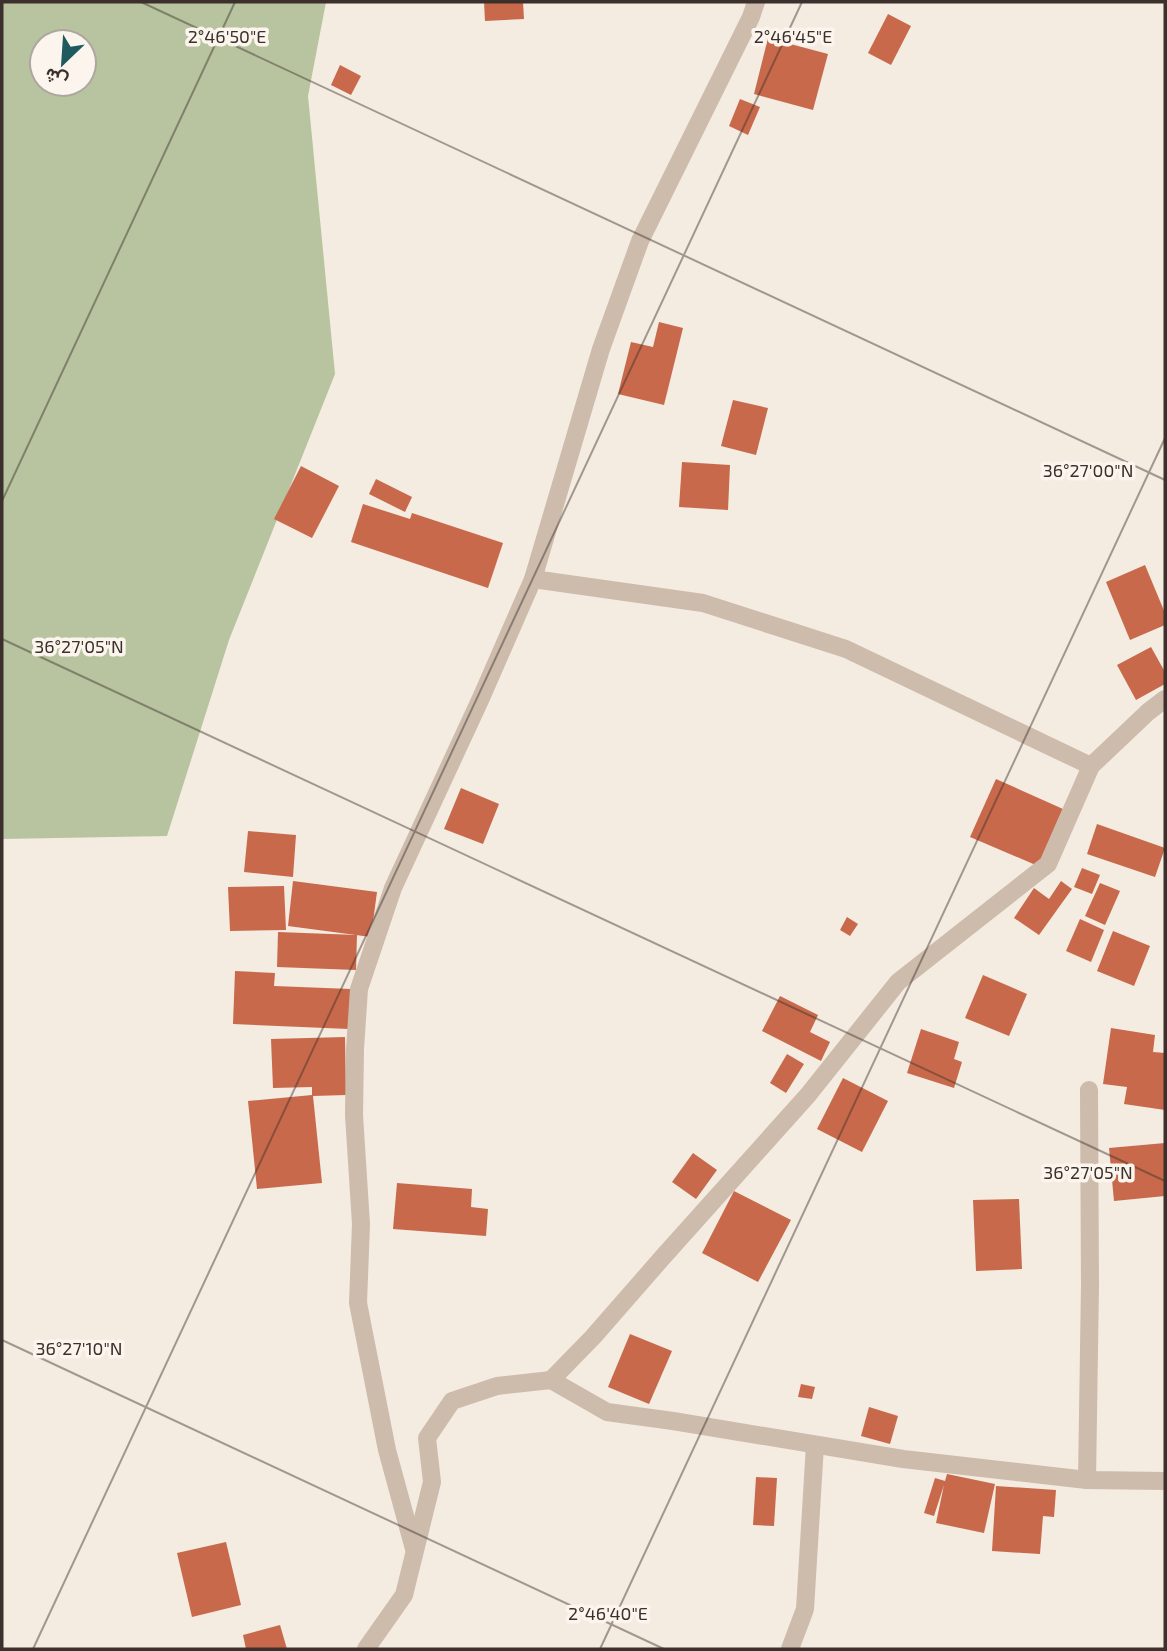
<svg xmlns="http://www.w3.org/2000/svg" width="1167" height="1651" viewBox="0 0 1167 1651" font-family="'Exo 2',Vazirmatn,sans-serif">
<rect width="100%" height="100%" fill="#f4ebe1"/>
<path fill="#b8c4a0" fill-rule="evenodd" d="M2,2H326L308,96L335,374L229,640L167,836L2,839ZM42,42H84V84H42Z"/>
<g fill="#c8694b">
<polygon points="484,2 523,2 524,19 485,21"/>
<polygon points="888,14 911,26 891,65 868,53"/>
<polygon points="768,38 828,54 813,110 754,94"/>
<polygon points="340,65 361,76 351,95 331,85"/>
<polygon points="740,99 760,107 748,135 729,126"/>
<polygon points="659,322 683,328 664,405 618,394 631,342 653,347"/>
<polygon points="733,400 768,408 756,455 721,446"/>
<polygon points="682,462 730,465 728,510 679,507"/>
<polygon points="301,466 339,486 312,538 274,519"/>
<polygon points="376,479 412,497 405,512 369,494"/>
<polygon points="363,504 410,519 412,513 503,543 488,588 351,542"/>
<polygon points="1145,565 1165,613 1165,625 1130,640 1106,582"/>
<polygon points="1151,647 1165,672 1165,684 1136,700 1117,665"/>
<polygon points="996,779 1063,809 1038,866 970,837"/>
<polygon points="461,788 499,804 483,844 444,829"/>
<polygon points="1097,824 1165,848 1155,877 1087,854"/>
<polygon points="248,831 296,835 293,877 244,872"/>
<polygon points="1082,868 1100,875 1092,894 1074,887"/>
<polygon points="293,881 377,892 371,937 288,926"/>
<polygon points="1061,881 1072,889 1039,935 1014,918 1034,888 1049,899"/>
<polygon points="1100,883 1120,891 1105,925 1085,916"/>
<polygon points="284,886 286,930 230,931 228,887"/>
<polygon points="847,917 858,924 850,936 840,930"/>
<polygon points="1080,919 1104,930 1091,962 1066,951"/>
<polygon points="1113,931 1150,946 1134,986 1097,971"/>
<polygon points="278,932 357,935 356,970 277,967"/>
<polygon points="235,971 275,973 274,986 351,989 349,1029 233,1024"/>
<polygon points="983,975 1027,994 1009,1036 965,1018"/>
<polygon points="780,996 818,1015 810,1032 830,1042 821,1061 762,1031"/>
<polygon points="1111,1028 1155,1035 1153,1052 1165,1053 1165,1110 1124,1104 1127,1087 1103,1084"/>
<polygon points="921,1029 959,1042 954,1059 962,1062 954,1088 907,1073"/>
<polygon points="345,1037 346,1095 313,1096 322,1183 257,1189 248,1101 312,1095 312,1087 273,1088 271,1039"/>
<polygon points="787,1054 804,1064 786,1093 770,1083"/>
<polygon points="843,1078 888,1101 862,1152 817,1129"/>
<polygon points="1165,1143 1165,1196 1114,1201 1109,1148"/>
<polygon points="693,1153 717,1170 696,1199 672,1182"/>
<polygon points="397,1183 472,1189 471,1207 488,1209 486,1236 393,1229"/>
<polygon points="734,1191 791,1220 758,1282 702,1253"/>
<polygon points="1019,1199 1022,1269 976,1271 973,1200"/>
<polygon points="630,1334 672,1351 649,1404 608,1387"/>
<polygon points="801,1384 815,1387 812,1399 798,1397"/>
<polygon points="869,1407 898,1416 890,1444 861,1436"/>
<polygon points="947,1474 995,1484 984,1533 936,1523 944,1485 934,1516 924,1513 935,1478 945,1481"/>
<polygon points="756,1477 777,1478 774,1526 753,1525"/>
<polygon points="996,1486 1056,1490 1054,1517 1043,1516 1040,1554 992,1551"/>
<polygon points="226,1542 241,1605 192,1617 177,1553"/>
<polygon points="280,1625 287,1649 246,1649 243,1635"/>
</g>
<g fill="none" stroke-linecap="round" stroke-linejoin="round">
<g stroke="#cdbbac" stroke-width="18">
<polyline points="533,579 703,603 846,649 1091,766"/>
<polyline points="551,1380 593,1337 662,1258 808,1095 898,982 1048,864 1091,766 1148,712 1165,699"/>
<polyline points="1087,1480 1090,1285 1089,1090"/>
<polyline points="414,1549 387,1450 358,1303 361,1224 354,1115 355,1049 359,989 393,888 481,698 533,579 601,349 640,241 751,17 756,2"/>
<polyline points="366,1649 404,1595 432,1482 427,1438 452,1401 497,1386 551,1380 607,1412 673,1421 903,1459 1087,1480 1165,1481"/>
<polyline points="790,1649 805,1609 815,1445"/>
</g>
</g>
<path fill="none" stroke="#3b302b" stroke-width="2" stroke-opacity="0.45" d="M141,2L1165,480M2,501L235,2M2,639L1165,1181M2,1340L664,1649M33,1649L802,2M600,1649L1165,438"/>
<g font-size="18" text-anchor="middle" fill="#3b302b" stroke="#fbf5ee" stroke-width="7" stroke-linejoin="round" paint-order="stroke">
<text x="227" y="43">2°46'50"E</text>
<text x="793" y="43">2°46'45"E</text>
<text x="1088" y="477">36°27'00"N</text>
<text x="79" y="653">36°27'05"N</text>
<text x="1088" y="1179">36°27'05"N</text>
<text x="79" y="1355">36°27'10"N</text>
<text x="608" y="1620">2°46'40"E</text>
</g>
<rect width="1167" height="1651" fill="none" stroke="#3b302b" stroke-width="7"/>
<g transform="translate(63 63) rotate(205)"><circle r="33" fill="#fbf5ee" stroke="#aea6a0" stroke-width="2"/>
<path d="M0-5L12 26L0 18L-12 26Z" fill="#1f5a5e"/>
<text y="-10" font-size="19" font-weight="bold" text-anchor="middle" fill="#3b302b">ش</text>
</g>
</svg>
